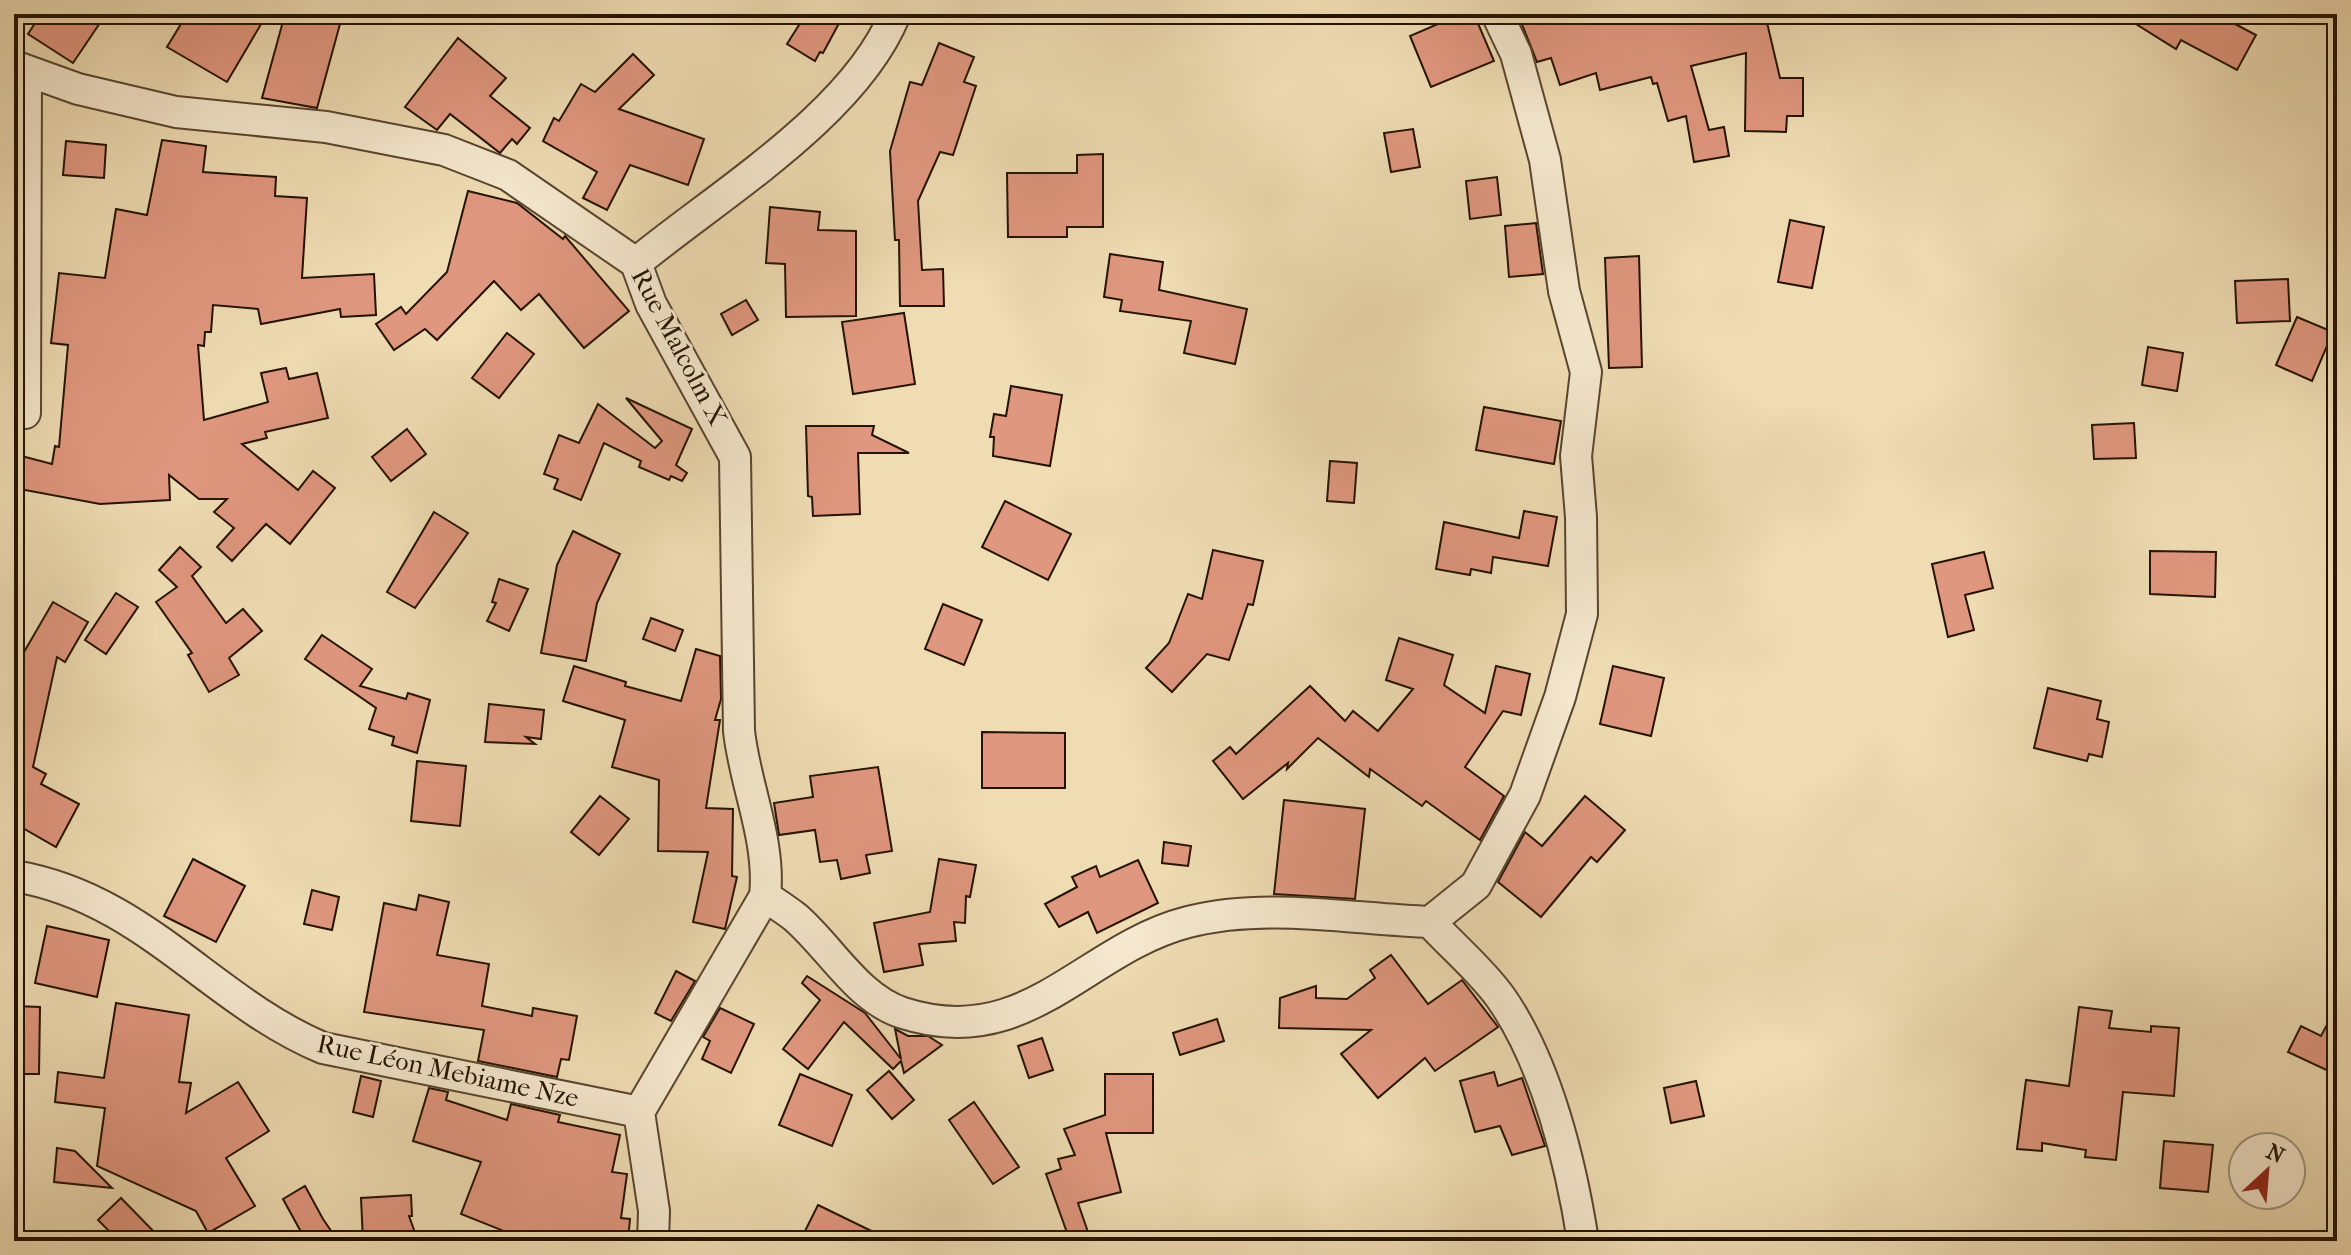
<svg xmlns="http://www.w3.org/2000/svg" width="2351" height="1255" viewBox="0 0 2351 1255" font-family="'IM FELL French Canon',serif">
<rect width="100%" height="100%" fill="#efdcb3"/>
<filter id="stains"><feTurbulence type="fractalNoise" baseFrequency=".0025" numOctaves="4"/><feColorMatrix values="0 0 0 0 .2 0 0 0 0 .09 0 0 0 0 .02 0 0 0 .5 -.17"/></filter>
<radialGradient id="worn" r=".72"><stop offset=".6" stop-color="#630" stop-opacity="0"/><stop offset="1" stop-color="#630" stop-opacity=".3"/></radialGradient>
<g fill="#e0977f" stroke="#251301" stroke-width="2">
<polygon points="41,14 106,14 73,63 28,34"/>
<polygon points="187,14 267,14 227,82 167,47"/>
<polygon points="285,14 302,14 340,24 317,108 262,98"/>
<polygon points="806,14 844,14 823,53 820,52 815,61 787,44"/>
<polygon points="1442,14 1474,14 1494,61 1431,87 1410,36 1445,21"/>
<polygon points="1552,14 1765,14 1780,78 1803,78 1803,116 1787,116 1786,132 1745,131 1746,53 1691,66 1709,130 1724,127 1729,156 1694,162 1686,116 1668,121 1657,83 1653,84 1651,77 1600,90 1596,73 1560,85 1551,58 1537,62 1521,22"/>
<polygon points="2120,14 2216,14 2256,35 2237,70 2181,40 2176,49"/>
<polygon points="458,38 506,78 490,96 530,128 517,144 512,139 500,153 450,114 437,130 405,107"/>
<polygon points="939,43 974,57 964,82 976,86 953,155 940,152 918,201 922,270 943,269 944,306 900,306 899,240 895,240 890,151 910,82 922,85"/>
<polygon points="633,54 654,75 619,109 704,139 688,185 630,165 607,210 583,198 597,172 543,141 554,118 559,121 581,84 595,92"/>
<polygon points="1413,129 1420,167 1391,172 1384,133"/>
<polygon points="162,140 206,146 203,172 276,177 275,196 307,198 302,278 374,274 376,315 341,317 340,309 261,324 258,309 213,305 211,332 205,332 204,346 198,345 204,420 268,402 261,373 286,368 289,379 317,373 328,418 265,432 267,438 242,444 298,490 313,471 335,488 290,544 266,524 232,561 217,547 234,528 214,512 227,499 199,499 169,475 170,500 100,504 14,488 14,454 52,464 55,446 59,447 68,345 51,343 59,273 105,278 116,209 147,215"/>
<polygon points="66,141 106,145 104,178 63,175"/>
<polygon points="1103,154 1103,227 1067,227 1067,237 1008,237 1007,173 1077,173 1077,155"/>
<polygon points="1497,177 1501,215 1470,219 1466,181"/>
<polygon points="468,191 517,203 563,239 565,236 629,311 584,348 539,294 521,310 494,281 437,340 425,329 394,350 376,324 401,307 406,314 447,272"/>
<polygon points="770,207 820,212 818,230 856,231 856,316 786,317 785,264 766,263"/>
<polygon points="1790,220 1824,227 1812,288 1778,282"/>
<polygon points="1536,223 1543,274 1509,277 1505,226"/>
<polygon points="1110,254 1163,262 1159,290 1247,309 1235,364 1184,353 1191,321 1120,311 1122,300 1104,297"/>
<polygon points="1639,256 1642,367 1609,368 1605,258"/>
<polygon points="2288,279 2290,321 2237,323 2235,281"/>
<polygon points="746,300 758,320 732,335 721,314"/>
<polygon points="904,313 915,384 853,394 842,322"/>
<polygon points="2297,317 2333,332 2312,381 2276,365"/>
<polygon points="507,333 534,354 499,398 472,378"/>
<polygon points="2148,347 2183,353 2177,391 2142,385"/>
<polygon points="1011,386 1062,395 1050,466 993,456 994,437 990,437 994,414 1006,416"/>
<polygon points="626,398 692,429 676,465 687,473 682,481 671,476 669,480 639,467 641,461 604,443 581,500 554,489 558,479 544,474 559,435 579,443 598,404 655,448 662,441"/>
<polygon points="1484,407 1561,421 1554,464 1476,450"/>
<polygon points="2134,423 2136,458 2094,459 2092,425"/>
<polygon points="806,426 874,426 872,435 909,453 858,453 860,514 813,516 812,497 808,496"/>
<polygon points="407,429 426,454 391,481 372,457"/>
<polygon points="1330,461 1357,463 1354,503 1327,501"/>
<polygon points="1005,501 1071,534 1048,580 982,547"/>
<polygon points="1524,511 1557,517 1548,566 1493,557 1491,573 1471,569 1470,575 1436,569 1444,522 1519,538"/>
<polygon points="434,512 468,533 415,608 387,592"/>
<polygon points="573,531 620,554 597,603 586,661 541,653 557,565"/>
<polygon points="180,547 201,567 192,576 226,623 243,609 262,631 229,658 239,675 209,692 188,655 192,653 156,602 177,587 159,570"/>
<polygon points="1213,550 1263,561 1253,605 1248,604 1229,660 1207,654 1172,692 1146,668 1169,643 1188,594 1202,599"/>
<polygon points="2150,551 2216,552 2215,597 2150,594"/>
<polygon points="1984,552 1993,588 1965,595 1974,630 1948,637 1932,564"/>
<polygon points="499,579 528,589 509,631 487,621 496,603 492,602"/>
<polygon points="116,593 138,607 106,654 85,640"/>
<polygon points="53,602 88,622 65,662 57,657 33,767 46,774 41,784 79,804 56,847 14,823 14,649 24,652"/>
<polygon points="943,604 982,620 964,665 925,649"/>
<polygon points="651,618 683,630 675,651 643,639"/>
<polygon points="322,635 372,669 360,686 406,699 408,693 430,700 417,753 392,745 394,737 369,729 376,708 305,659"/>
<polygon points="1399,638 1453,655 1444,685 1485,713 1496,666 1530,674 1521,715 1503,711 1465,767 1504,796 1480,840 1426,801 1422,806 1370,769 1369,777 1318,738 1287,769 1288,763 1243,799 1213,761 1230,747 1236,754 1310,686 1345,721 1353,711 1378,731 1413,689 1386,680"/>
<polygon points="696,649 720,656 721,699 715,720 720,720 706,808 733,809 732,876 737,877 725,929 693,922 708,852 658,851 659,780 612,767 625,720 563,701 574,666 626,682 625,686 681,701"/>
<polygon points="1613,666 1664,678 1651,736 1600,724"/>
<polygon points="2048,688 2101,701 2097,719 2109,722 2102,757 2089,754 2087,761 2034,748"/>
<polygon points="489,704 544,710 541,739 526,737 535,744 485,742"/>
<polygon points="982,732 1065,733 1065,788 982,788"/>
<polygon points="417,761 466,766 460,826 411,821"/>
<polygon points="878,767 892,851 866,855 870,873 841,879 837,860 820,862 815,830 779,835 774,803 813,797 810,776"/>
<polygon points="600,796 629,819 599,855 571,832"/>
<polygon points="1585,796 1625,830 1597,862 1591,857 1541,917 1498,882 1525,832 1542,846"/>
<polygon points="1284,800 1365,809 1355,899 1274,894"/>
<polygon points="1164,842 1191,846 1188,866 1162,863"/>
<polygon points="193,859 245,886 216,942 164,916"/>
<polygon points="939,859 976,865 970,897 966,896 965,923 954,922 956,941 919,944 923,965 884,972 874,923 930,912"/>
<polygon points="1138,860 1158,903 1097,933 1088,912 1059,927 1045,904 1077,887 1072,877 1096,866 1100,877"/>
<polygon points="312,890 339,897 332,930 304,924"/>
<polygon points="419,895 449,902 437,955 489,964 482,1006 532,1016 533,1008 577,1016 569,1060 561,1059 557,1077 478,1061 484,1030 364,1012 384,903 416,910"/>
<polygon points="47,926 109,940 97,997 35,983"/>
<polygon points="1391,955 1428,1004 1462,980 1498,1027 1435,1071 1425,1058 1378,1098 1341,1054 1371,1030 1279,1028 1280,998 1316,986 1316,998 1347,999 1375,978 1370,970"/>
<polygon points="676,971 695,981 671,1021 655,1013"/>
<polygon points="807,976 865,1013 901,1059 895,1029 908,1036 928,1036 942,1045 904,1073 901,1061 893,1069 844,1022 808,1069 783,1049 820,1000 802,983"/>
<polygon points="116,1003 189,1015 179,1082 191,1083 186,1113 238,1082 269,1131 226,1158 255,1206 208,1233 196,1211 97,1166 105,1108 55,1102 58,1072 104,1078"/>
<polygon points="14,1006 40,1007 39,1074 14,1074"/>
<polygon points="2337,1006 2337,1075 2288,1052 2301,1026 2321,1036"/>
<polygon points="2079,1007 2112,1011 2109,1028 2151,1032 2151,1026 2179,1028 2174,1096 2123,1092 2116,1160 2085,1157 2086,1150 2042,1143 2042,1151 2017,1149 2026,1080 2069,1086"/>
<polygon points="720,1008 754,1024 731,1073 702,1059 710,1041 703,1037"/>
<polygon points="1217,1019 1224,1041 1180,1055 1173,1033"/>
<polygon points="1042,1038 1053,1070 1029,1078 1018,1046"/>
<polygon points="889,1071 914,1100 892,1119 867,1090"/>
<polygon points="1494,1072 1498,1086 1522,1078 1545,1146 1512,1155 1500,1126 1475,1132 1460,1081"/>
<polygon points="800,1074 852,1095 832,1146 779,1125"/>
<polygon points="1105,1074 1153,1074 1153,1133 1106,1133 1121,1192 1078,1203 1089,1235 1070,1241 1046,1174 1061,1169 1058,1159 1075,1155 1064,1129 1105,1115"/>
<polygon points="361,1076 381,1081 373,1117 353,1112"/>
<polygon points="1696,1081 1704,1116 1671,1123 1664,1088"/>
<polygon points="429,1088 448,1092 446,1100 507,1120 511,1104 560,1115 558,1122 620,1135 612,1172 627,1174 621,1218 630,1219 628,1241 529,1241 461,1214 481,1162 413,1141"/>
<polygon points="974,1102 1019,1167 993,1184 949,1120"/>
<polygon points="2164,1141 2213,1145 2208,1192 2160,1188"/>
<polygon points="57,1148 75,1151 112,1188 54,1182"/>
<polygon points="305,1186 323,1219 338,1241 306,1241 283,1199"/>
<polygon points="411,1195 412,1216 409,1216 418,1241 363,1241 361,1198"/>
<polygon points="121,1198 163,1241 119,1241 98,1220"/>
<polygon points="818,1205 892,1241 800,1241"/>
</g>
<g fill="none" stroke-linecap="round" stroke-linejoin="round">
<defs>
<g id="street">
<path d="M14,66L78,89L176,112L326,127L444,150L508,175L636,263L651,304L735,457L739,731C745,786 771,841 765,896L639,1112L654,1211L653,1241"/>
<path d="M636,263C717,196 855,114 895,14"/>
<polyline points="25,413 26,71"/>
<path d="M14,876C143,897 211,1001 323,1048L639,1112"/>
<path d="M765,896C775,903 786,910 795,917C830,947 858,999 903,1013C1027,1053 1083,949 1188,922C1265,902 1351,919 1430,922C1453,947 1482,971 1501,998C1547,1064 1571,1164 1583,1241"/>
<polyline points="1430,922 1476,885 1525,795 1560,697 1582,614 1581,517 1576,456 1586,372 1564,291 1545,160 1516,54 1497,14"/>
</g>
</defs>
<use href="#street" stroke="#58452e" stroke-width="34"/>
<use href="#street" stroke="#f5e8ce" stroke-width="30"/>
</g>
<g text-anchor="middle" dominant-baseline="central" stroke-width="6" stroke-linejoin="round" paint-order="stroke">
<g font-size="26" fill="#251301" stroke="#f5e8ce">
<text transform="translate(679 347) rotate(62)">Rue Malcolm X</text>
<text transform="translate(448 1071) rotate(12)">Rue Léon Mebiame Nze</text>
</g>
</g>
<rect width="2351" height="1255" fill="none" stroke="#efdcb3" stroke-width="48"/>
<rect x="16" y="16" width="2319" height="1223" fill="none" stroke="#251301" stroke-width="4"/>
<rect x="24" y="24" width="2303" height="1207" fill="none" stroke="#251301" stroke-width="2"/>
<g transform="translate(2267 1171) rotate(26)"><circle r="38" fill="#f5e8ce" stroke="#a2937c" stroke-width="2"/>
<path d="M0-6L14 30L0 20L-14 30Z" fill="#8f2418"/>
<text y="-12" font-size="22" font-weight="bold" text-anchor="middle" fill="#251301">N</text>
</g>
<rect width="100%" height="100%" filter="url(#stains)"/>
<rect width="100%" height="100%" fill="url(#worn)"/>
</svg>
